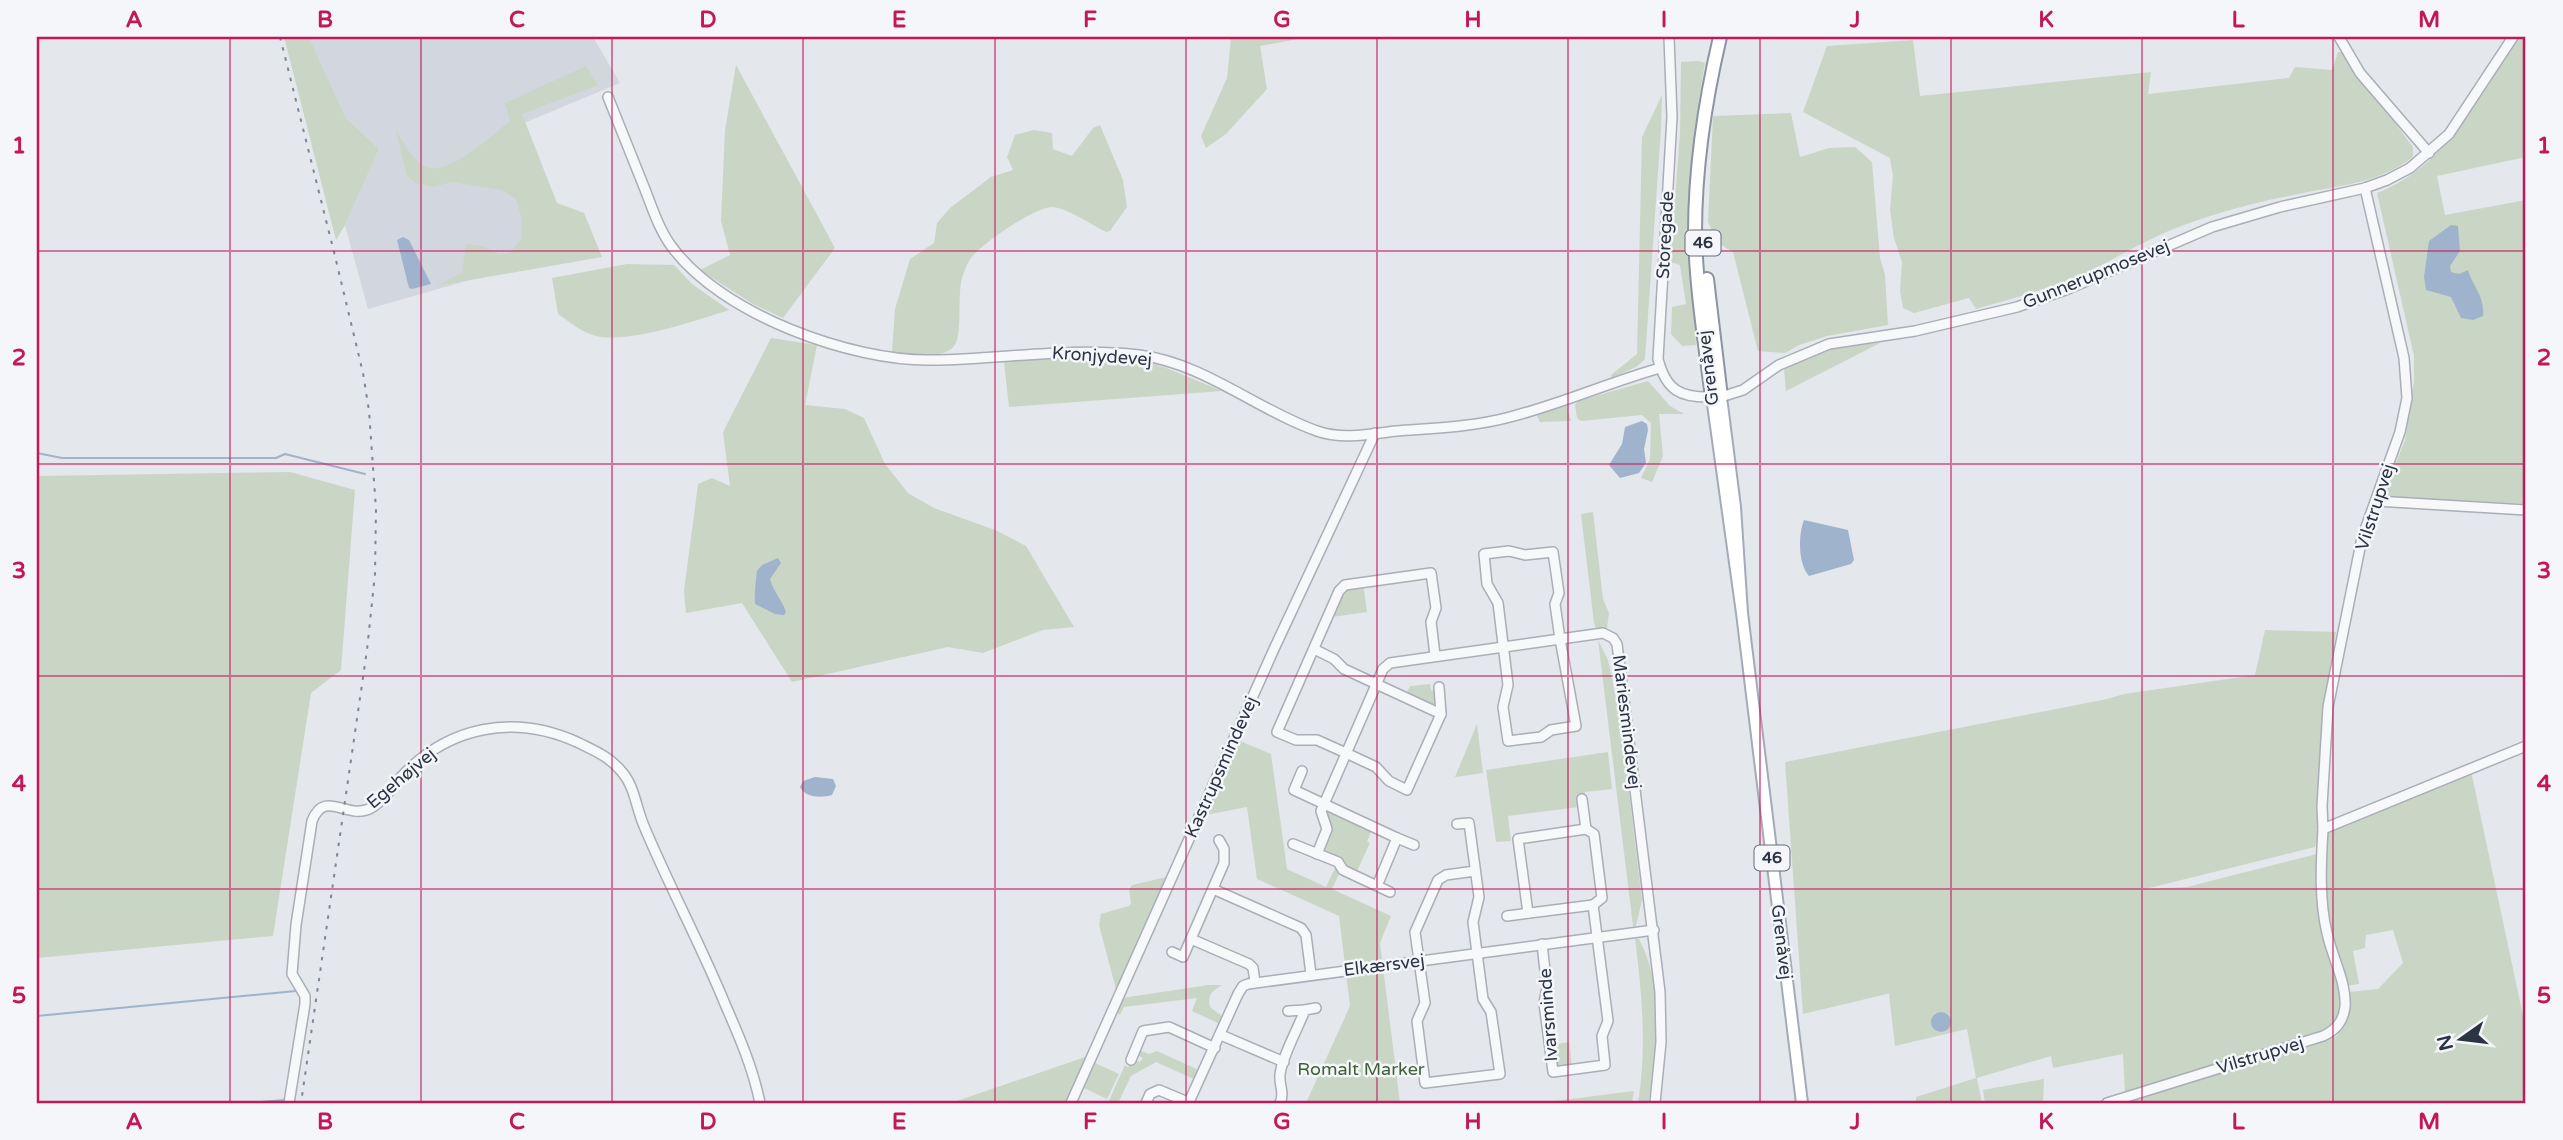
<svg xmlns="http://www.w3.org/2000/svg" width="2563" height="1140" viewBox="0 0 2563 1140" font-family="'Varela Round',sans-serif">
<rect width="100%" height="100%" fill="#e4e7ec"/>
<polygon fill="#d2d6de" points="309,37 593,37 620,83 512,128 536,261 368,309 345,225 379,149 346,118"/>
<g fill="#c9d6c5">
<polygon points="284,37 309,37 346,118 379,149 345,225 336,240"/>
<polygon points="1231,37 1309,37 1260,46 1267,89 1226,134 1206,148 1201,136 1227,78"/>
<path d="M2517,37H2526V157L2437,176L2445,215L2526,200V504L2383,497L2405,440L2414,382V356L2377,193C2446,167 2480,96 2517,37Z"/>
<path d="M1913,40L1920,96L2151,72L2148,94L2289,78L2295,67L2332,70L2338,52H2342L2413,147V157C2382,181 2346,185 2308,192C2266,200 2224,210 2184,225C2148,238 2117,258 2083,274C2049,290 2011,298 1976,309L1969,298L1914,313L1903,308L1900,291L1902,262L1894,238L1890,210L1893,176L1890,158L1803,112L1827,46Z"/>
<path d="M1698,61L1705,63C1695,119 1688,176 1690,233C1691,270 1694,308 1696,345L1682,346L1671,334L1672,307L1686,304L1680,265L1670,262L1680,134L1681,62Z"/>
<polygon points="736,65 835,248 783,318 753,304 700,270 730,255 721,221 725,130"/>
<path d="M586,66L598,85L522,114L557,203L584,213L602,257L436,286L462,273L466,244L483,246L500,255L510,253L521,239L522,220L516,199L502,190L451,182L434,187L416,183L407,176L396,131C404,143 412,159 424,166C447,179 493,134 510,121L505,103Z"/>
<polygon points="1662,95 1661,129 1645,359 1636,367 1612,378 1611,375 1637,354 1642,137"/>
<polygon points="1791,113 1800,157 1829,148 1855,147 1872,162 1880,258 1885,275 1888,325 1827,336 1799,345 1785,353 1758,351 1733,252 1718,243 1708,222 1713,116"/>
<path d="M1100,125L1123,180L1127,207L1110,231L1106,232C1092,225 1067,208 1052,207C1035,207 981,244 971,258C967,263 964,272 962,278C957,295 963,336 954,346C942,361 910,353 892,352L895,309L910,259L934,243L937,223L950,208L991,177L1013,170L1007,157L1015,135L1034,130L1052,133L1053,149L1072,156L1093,128Z"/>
<path d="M627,264L674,265L692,284L729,310C695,321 636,341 601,337C585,335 571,323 558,314L552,278Z"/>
<polygon points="771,338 817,345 805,405 845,409 864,418 885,464 908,493 934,508 995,530 1026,546 1074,627 1043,630 983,653 948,647 792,682 742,603 686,613 684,591 698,484 712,478 730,486 723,432"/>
<polygon points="1880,343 1786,391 1784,369 1799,360 1842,345"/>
<polygon points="1063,356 1133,359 1164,367 1222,391 1009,407 1004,362"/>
<polygon points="1648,381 1670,406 1684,414 1659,414 1663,456 1652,482 1641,478 1650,459 1651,423 1642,415 1581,421 1577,418 1575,405 1578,401"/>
<polygon points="1566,404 1571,421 1540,422 1537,416 1540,412"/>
<polygon points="290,472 355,490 341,670 311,693 273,936 37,958 37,476"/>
<polygon points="1593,512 1603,599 1609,613 1607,628 1596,628 1594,623 1581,514"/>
<polygon points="1363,583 1367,612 1332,617 1345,588"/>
<path d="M2265,630L2336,632C2327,682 2322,732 2318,783C2317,803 2321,828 2315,847L2145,889L2187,887L2317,854L2320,857L2324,935L2342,998L2339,1020L2323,1033L2125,1094L2123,1054L2053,1068L2051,1056L1977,1078L1982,1103H1916V1097L1976,1078L1967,1029L1895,1046L1889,994L1891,993L1803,1014L1785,762L2107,699L2124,694L2255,675Z"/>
<polygon points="1598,640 1608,660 1620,718 1642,900 1636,926 1633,926"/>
<polygon points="1430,684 1431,690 1437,692 1438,705 1435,708 1406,694 1410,686"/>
<polygon points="1477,724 1483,773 1455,777"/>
<polygon points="1238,740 1271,754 1287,869 1326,887 1337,864 1341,870 1332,889 1391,916 1380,943 1400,1103 1306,1103 1350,1006 1339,916 1257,879 1247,807 1201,816"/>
<polygon points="1608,752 1612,789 1585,792 1579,807 1508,816 1511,841 1496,842 1486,770"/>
<polygon points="2471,771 2526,1030 2526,1103 2126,1103 2337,1036 2348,1014 2348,992 2378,989 2403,963 2393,930 2366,935 2365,948 2353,951 2359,984 2346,986 2331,934 2327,908 2327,832"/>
<polygon points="1328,809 1372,829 1367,842 1370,843 1356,873 1321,852 1323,811"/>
<polygon points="1171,876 1117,993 1099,925 1101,914 1129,906 1131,903 1129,890 1132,885"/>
<path d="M1635,938L1639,939C1666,989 1654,1050 1649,1103H1638C1647,1049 1642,993 1635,938Z"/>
<path d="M1209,985H1222C1212,991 1207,995 1210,1007L1222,1016L1220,1024L1192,1011L1197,998L1124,1007L1120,1015L1116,1012L1122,998Z"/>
<polygon points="1569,1042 1572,1067 1561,1069 1555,1066 1551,1045"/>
<polygon points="1136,1049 1149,1054 1157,1051 1201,1071 1196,1080 1156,1062 1131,1076 1118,1103 1108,1103 1125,1065 1128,1067 1134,1060 1140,1062 1143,1058 1137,1055"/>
<polygon points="1088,1056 1067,1103 951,1103"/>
<polygon points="1095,1063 1119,1074 1107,1099 1084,1088"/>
<polygon points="2044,1079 2043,1103 1985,1103 1983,1090"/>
<polygon points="1634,1091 1632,1103 1539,1103"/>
</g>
<g fill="#9fb4cc">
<path d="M2451,225L2458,226L2460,251L2450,266L2451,272L2459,274L2468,270C2473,287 2485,296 2483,316L2473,320L2461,318L2451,297L2426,290L2424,277L2429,241Z"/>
<polygon points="403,237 409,240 431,284 412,289 409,288 397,240"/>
<polygon points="1642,421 1647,424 1648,430 1644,449 1646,463 1639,473 1620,478 1609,465 1622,444 1625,427"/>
<path d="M1804,520L1848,530L1854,560L1851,564L1809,576C1798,564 1798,535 1804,520Z"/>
<path d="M778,558L781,563L770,579C773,591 782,600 786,612L784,615L775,614L755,604C754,598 756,578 757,571L762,565Z"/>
<path d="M815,777L833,779L836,786L832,795C822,798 805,798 800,787L803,781Z"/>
<circle cx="1941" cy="1022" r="10"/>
</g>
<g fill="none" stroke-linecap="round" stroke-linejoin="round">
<g stroke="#9fb4cc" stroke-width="2">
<polyline points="37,453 62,458 276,458 285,454 365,474"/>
<polyline points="37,1016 296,991"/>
<polyline points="247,1103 285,1100"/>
</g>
<defs>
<g id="minor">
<path d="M1669,37L1672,117L1658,359C1666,390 1680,398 1712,397"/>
<polyline points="2339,37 2360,73 2429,153"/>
<path d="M608,97C620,127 632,157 644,187C652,207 659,230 672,247C721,314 852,362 933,360C1002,359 1070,347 1139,355C1204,363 1257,410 1317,431C1342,440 1371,434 1396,431C1434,428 1473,427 1510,417C1561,404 1610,382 1660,368"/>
<polyline points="2365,188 2404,358 2407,398 2400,432 2362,538 2328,707 2322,806 2323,829 2526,746"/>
<polyline points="1721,397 1743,390 1779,365 1829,344 1915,331 2017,307 2068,289 2212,227 2280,207 2365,188 2387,180 2410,168 2449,134 2513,37"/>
<polyline points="2376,501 2526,510"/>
<polygon points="1509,551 1525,555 1553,552 1559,593 1555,604 1560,639 1576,726 1551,730 1541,737 1508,741 1503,707 1508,685 1498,603 1487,584 1484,554"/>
<polyline points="1314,649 1334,659 1344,669 1441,714"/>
<polyline points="1435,655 1431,622 1436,608 1431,573 1345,585 1339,591 1277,732 1296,740 1317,740 1346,753 1376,767 1389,781 1407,790 1441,714 1439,687"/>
<polyline points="1302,771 1294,790 1397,838 1377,886"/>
<polyline points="1457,824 1469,823 1479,897 1473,922 1483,999 1491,1012 1500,1074 1425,1083 1417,1021 1425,1003 1415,932 1438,880 1446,875 1475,871"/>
<polyline points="1397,838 1414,845"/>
<polyline points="1293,844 1338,862 1343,870 1390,892"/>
<polyline points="1317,854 1327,829 1321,811 1383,669 1390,663 1603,633 1613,638 1617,644 1660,992 1661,1042 1655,1103"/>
<polyline points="1213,889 1301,928 1306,935 1311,974"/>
<polyline points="1528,913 1518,839 1586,829 1582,799"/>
<polyline points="1507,916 1593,905"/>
<polyline points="1191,939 1249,964 1253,968 1255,982"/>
<polyline points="1542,944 1547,988 1544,1003 1553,1072 1605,1065 1602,1036 1608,1021 1593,905 1602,898 1594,834 1586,829"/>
<polyline points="1172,952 1183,957 1224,863 1224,849 1219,840"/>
<polyline points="1288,1011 1305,1010"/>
<polyline points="1221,1035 1284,1062"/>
<polyline points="1131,1060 1143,1031 1169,1027 1215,1048"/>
<polyline points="1189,1102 1238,994 1243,986 1248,984 1654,930"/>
<path d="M289,1103L305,1004V996L292,974L296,925L312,821C325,788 347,821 371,808C382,802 392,788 400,778C448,726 514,713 579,743C595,751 610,757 622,772C635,787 636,808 644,826C669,886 700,943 725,1004C739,1036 753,1068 760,1103"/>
<polyline points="1071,1103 1274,649 1375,433"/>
<polyline points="1146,1103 1150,1094 1159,1090 1190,1103"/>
<path d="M1280,1103C1285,1093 1279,1086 1280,1075C1281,1059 1299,1026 1305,1010L1316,1008"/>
<path d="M2107,1103L2323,1036C2336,1030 2343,1022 2345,1007C2347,983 2332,957 2327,933C2319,900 2321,862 2323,829"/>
</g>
<polyline id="major" points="1742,613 1735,507 1721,397 1712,397 1742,613 1802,1103"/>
<g id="highway">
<polyline points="1707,279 1721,397"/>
<path d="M1712,397C1705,343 1696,287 1695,233C1695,166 1705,101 1720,37"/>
</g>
</defs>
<use href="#minor" stroke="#a9aeb7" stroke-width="12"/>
<use href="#major" stroke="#a3abb8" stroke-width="14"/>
<use href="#highway" stroke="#8b94a3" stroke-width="16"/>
<use href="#minor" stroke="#f7f8fa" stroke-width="9"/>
<use href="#major" stroke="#fff" stroke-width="10"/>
<use href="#highway" stroke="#fff" stroke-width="12"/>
<polyline stroke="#7d8696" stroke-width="2" stroke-dasharray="3.5 7" stroke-linecap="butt" points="280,37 334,252 363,373 369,411 376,509 375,574 367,650 301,1103"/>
</g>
<path fill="none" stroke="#c2185b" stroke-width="2" stroke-opacity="0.55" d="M230,37V1103M421,37V1103M612,37V1103M803,37V1103M995,37V1103M1186,37V1103M1377,37V1103M1568,37V1103M1760,37V1103M1951,37V1103M2142,37V1103M2333,37V1103M37,251H2526M37,464H2526M37,676H2526M37,889H2526"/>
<g text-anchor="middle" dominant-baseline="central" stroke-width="5" stroke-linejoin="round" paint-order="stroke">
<g fill="#f4f6f9" stroke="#676e7b" stroke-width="2">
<rect x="1685.5" y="230.5" width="35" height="25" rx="5"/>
<rect x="1754.5" y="845.5" width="35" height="25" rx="5"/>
</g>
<g font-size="16" font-weight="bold" fill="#2b3445">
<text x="1703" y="243">46</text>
<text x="1772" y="858">46</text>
</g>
<g font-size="18" fill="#2b3445" stroke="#f4f6f9">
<text transform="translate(1665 235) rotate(-87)">Storegade</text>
<text transform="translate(2096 274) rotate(-22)">Gunnerupmosevej</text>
<text transform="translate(1102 356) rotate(4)">Kronjydevej</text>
<text transform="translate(1708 368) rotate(-97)">Grenåvej</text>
<text transform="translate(2375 507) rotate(-72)">Vilstrupvej</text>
<text transform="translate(1627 722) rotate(83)">Mariesmindevej</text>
<text transform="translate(1221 767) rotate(-66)">Kastrupsmindevej</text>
<text transform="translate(401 778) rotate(-40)">Egehøjvej</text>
<text transform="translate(1782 942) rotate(83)">Grenåvej</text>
<text transform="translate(1384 965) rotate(-7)">Elkærsvej</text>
<text transform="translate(1548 1015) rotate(-94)">Ivarsminde</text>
<text transform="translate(2260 1055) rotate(-17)">Vilstrupvej</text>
</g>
<g font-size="18" fill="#3f6138" stroke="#f4f6f9">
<text x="1361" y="1069">Romalt Marker</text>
</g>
</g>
<rect width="2563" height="1140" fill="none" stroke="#f4f6f9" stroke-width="77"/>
<g transform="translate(2461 1039) rotate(256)" stroke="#f4f6f9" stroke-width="5" paint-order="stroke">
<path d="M0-5L12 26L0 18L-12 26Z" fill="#2b3445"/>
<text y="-10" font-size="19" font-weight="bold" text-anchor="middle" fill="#2b3445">N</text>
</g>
<rect x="38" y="38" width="2486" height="1064" fill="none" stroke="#c2185b" stroke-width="2.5"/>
<g font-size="23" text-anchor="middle" font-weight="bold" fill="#c2185b">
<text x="134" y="27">A</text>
<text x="325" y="27">B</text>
<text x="517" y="27">C</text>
<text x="708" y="27">D</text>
<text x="899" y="27">E</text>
<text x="1090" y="27">F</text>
<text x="1282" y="27">G</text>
<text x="1473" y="27">H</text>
<text x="1664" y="27">I</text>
<text x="1855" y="27">J</text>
<text x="2046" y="27">K</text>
<text x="2238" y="27">L</text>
<text x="2429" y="27">M</text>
<text x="19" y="153">1</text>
<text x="2544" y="153">1</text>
<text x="19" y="365">2</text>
<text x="2544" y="365">2</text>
<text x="19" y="578">3</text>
<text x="2544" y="578">3</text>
<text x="19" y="791">4</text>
<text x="2544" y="791">4</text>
<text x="19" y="1003">5</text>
<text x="2544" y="1003">5</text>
<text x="134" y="1129">A</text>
<text x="325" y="1129">B</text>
<text x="517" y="1129">C</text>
<text x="708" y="1129">D</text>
<text x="899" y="1129">E</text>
<text x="1090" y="1129">F</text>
<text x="1282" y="1129">G</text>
<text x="1473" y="1129">H</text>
<text x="1664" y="1129">I</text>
<text x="1855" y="1129">J</text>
<text x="2046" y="1129">K</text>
<text x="2238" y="1129">L</text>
<text x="2429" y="1129">M</text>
</g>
</svg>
